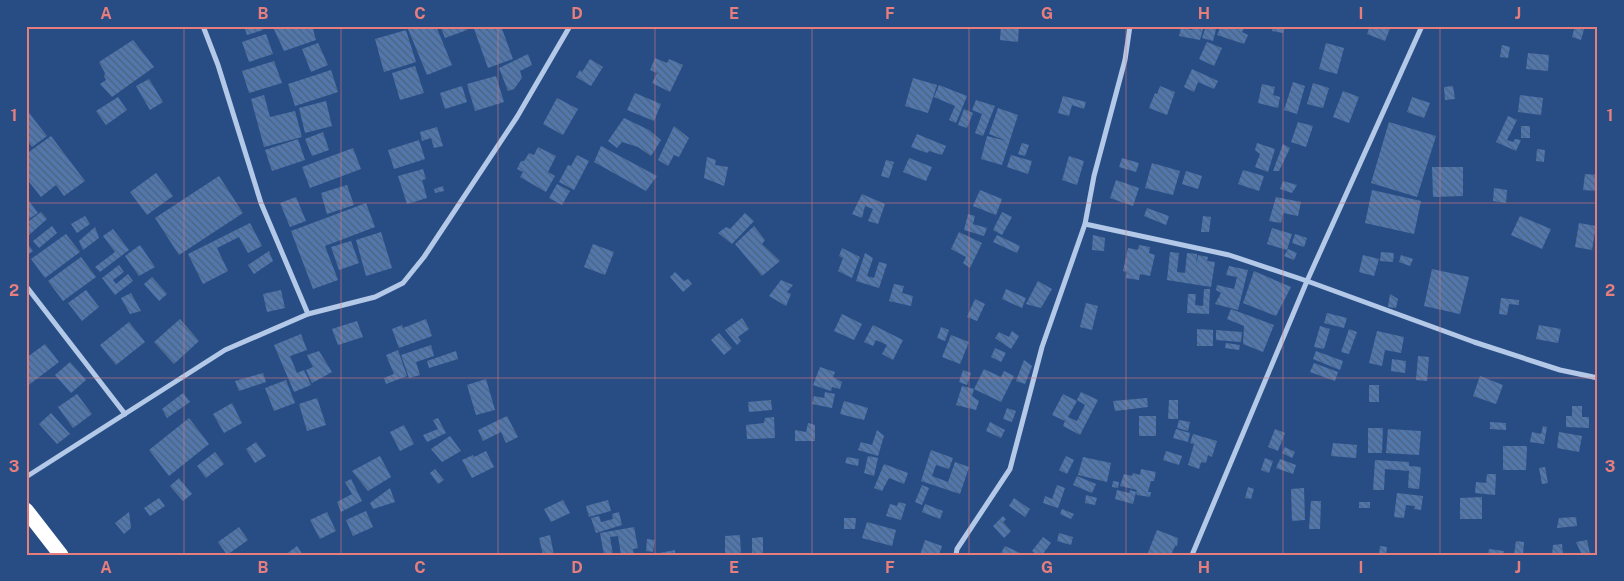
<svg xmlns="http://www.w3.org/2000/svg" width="1624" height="581" viewBox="0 0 1624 581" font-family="'Public Sans',sans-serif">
<defs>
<pattern id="building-back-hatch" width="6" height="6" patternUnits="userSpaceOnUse" patternTransform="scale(1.25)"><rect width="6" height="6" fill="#5177ac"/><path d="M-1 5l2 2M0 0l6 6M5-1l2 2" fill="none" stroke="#4e627c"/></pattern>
</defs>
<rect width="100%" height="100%" fill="#284d85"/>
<g fill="url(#building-back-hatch)">
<polygon points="244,26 262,26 263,30 247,35"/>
<polygon points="277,26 319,26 313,29 316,40 284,51 273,27"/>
<polygon points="416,26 436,26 452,65 427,75 408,29"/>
<polygon points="440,26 465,26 467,30 445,38"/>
<polygon points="473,26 501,26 513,59 488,68"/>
<polygon points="1001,26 1019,26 1018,42 1000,40"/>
<polygon points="1193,26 1204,26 1200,40 1179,36 1181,28 1192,30"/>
<polygon points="1206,26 1217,26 1213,41 1202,38"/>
<polygon points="1221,26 1245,26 1242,32 1248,35 1244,44 1217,35"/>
<polygon points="1273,26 1285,26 1283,33 1272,31"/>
<polygon points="1370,26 1391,26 1385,41 1367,34"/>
<polygon points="1575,26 1585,26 1581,40 1572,37"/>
<polygon points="406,30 416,62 384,72 375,39"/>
<polygon points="266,34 273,54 249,62 242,42"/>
<polygon points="133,40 154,67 112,97 100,84 106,80 104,76 105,73 99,62"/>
<polygon points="1207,42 1222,48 1214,66 1199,59"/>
<polygon points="318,43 328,65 311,72 302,49"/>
<polygon points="1326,43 1344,48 1337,74 1319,69"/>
<polygon points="1502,45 1510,47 1508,58 1500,57"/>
<polygon points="1528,53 1549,55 1548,71 1526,69"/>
<polygon points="528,54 532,65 520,71 522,78 514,89 508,91 499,68"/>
<polygon points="655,58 667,63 669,59 683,65 670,92 652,83 657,73 650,70"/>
<polygon points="590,59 603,67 591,86 576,77 580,70 582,72"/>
<polygon points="274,61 282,83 249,93 242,71"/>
<polygon points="415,66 424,93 400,100 392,73"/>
<polygon points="1192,69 1218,81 1214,89 1198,82 1194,92 1184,87"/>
<polygon points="331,70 338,92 295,106 288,84"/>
<polygon points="496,76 504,102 475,111 467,84"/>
<polygon points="913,78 937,85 928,113 905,106"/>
<polygon points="149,79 163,102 150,110 136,86"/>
<polygon points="1293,82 1305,86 1297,114 1284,110"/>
<polygon points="1313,83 1329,88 1323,108 1307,104"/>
<polygon points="1262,84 1275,87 1273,95 1280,97 1278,108 1258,103"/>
<polygon points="939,85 967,96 956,123 949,120 955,106 934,97"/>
<polygon points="462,86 467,102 445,109 440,93"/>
<polygon points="1160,86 1175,92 1167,115 1149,108 1155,93 1157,94"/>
<polygon points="1453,86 1455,99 1445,100 1444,87"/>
<polygon points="1343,91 1359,97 1349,123 1333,117"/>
<polygon points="635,93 661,104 654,121 627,110"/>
<polygon points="264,95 270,117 295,111 302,137 264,147 251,99"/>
<polygon points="1520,95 1543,98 1541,115 1518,112"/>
<polygon points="1063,96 1086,102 1084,109 1072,105 1069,116 1058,113"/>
<polygon points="118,97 127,110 106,125 96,111"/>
<polygon points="1412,97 1430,103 1424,118 1407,112"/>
<polygon points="557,98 578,109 563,135 543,124"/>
<polygon points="976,100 995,106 983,136 975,133 982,114 972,110"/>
<polygon points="326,101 332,126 305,133 299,108"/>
<polygon points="998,108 1018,115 1002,165 981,159 987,136 1007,141 989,134"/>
<polygon points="26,109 47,136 32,147 26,139"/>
<polygon points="964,109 973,113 967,128 958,125"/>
<polygon points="1508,116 1517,120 1507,140 1513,142 1515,139 1521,140 1516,151 1496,142"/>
<polygon points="624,118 649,130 661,140 651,156 638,147 622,142 617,148 608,141"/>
<polygon points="1298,122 1313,126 1306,147 1291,142"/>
<polygon points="1389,122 1436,136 1417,197 1371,183"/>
<polygon points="674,126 689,138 679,157 674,155 668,166 658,160"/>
<rect x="1521" y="126" width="9" height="12"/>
<polygon points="437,127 443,146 434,148 431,138 422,141 420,132"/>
<polygon points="323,132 329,150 312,156 305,139"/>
<polygon points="917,134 946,146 942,155 929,151 927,153 911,147"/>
<polygon points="51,136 85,181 64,196 56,185 41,197 26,178 26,154"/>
<polygon points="298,139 305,160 272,171 265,150"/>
<polygon points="419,140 425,159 394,169 388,150"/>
<polygon points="1022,143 1029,145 1025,156 1018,154"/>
<polygon points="1257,143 1275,149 1268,172 1255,167 1260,154 1255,150"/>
<polygon points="1283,144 1290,148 1279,171 1273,171"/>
<polygon points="601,146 657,176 646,191 594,162"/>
<polygon points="538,147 556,156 548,172 555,176 546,192 520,177 523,172 517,169 521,161 524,161 529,153 534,155"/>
<polygon points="353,148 361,169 310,188 302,167"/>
<polygon points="1537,149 1545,150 1544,162 1536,161"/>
<polygon points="577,155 589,161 574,190 559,182 568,165 571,166"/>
<polygon points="1011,155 1032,161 1028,174 1007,167"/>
<polygon points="1069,156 1084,161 1077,185 1062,180"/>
<polygon points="707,157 716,160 715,165 728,167 724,186 704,178"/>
<polygon points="909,158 932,167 926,181 903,172"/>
<polygon points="1122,158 1139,163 1136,172 1119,167"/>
<polygon points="886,160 894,162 889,178 881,176"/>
<polygon points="1152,163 1180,171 1173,195 1145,188"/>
<polygon points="1432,167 1463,167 1463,196 1433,197"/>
<polygon points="423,169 426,179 422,180 427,198 407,204 398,176"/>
<polygon points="1243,170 1264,176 1259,191 1238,184"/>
<polygon points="1186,171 1202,176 1198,189 1182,184"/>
<polygon points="156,173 173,196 147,215 130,192"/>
<polygon points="1585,174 1598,175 1598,191 1583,190"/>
<polygon points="219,176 243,213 179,255 155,218"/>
<polygon points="1116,180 1139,188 1133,206 1110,198"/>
<polygon points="1283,181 1297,185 1292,193 1280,189"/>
<polygon points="557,184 570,191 562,205 549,198"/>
<polygon points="347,185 354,205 327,214 321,193"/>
<polygon points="443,186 444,191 435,193 434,189"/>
<polygon points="1494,188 1507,190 1506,203 1493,201"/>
<polygon points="980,190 1002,199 996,215 973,206"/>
<polygon points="1372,190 1421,201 1414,234 1365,223"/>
<polygon points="862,194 885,204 878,224 868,221 873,209 865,206 862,218 852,214"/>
<polygon points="26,197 38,213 26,221"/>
<polygon points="296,197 306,221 290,227 280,203"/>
<polygon points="1276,197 1301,202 1298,216 1283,213 1281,223 1269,221"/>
<polygon points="366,203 375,227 325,246 338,280 313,289 291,231"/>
<polygon points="1147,208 1169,216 1166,225 1144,216"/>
<polygon points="41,212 47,219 29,235 26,231 26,223"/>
<polygon points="1002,212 1012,217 1002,235 993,230"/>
<polygon points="745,213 754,221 732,244 718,233 726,227 730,229"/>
<polygon points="968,214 975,216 973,224 987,228 984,236 964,230"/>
<polygon points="85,216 90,224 77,233 71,224"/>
<polygon points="1203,216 1211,217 1209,232 1201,232"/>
<polygon points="1520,216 1551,229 1542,249 1511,235"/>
<polygon points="250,223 262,246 248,253 239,237 217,248 228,271 203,284 188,254"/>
<polygon points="1579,223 1596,226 1592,250 1575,247"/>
<polygon points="52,226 57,233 39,248 33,241"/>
<polygon points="754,226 765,240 762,244 780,261 762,276 735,244"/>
<polygon points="95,227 99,238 83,250 79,241"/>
<polygon points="1272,228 1292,234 1287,250 1267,244"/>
<polygon points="113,229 129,250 100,272 95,267 115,252 103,236"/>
<polygon points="381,232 392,268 366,276 356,240"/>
<polygon points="959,232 982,243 970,268 963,263 966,257 951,249"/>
<polygon points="66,234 80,252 45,278 31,259"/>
<polygon points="1295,234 1307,238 1304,247 1292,243"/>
<polygon points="997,235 1020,246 1017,253 993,242"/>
<polygon points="1093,235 1105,238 1104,251 1092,250"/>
<polygon points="351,241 359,263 339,270 331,247"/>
<polygon points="26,242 33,251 26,256"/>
<polygon points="593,244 614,252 605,275 584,267"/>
<polygon points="140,245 155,267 139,276 125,256"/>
<polygon points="1139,245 1150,247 1149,253 1155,255 1150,276 1140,274 1139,280 1126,278 1127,272 1123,271 1128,248 1138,250"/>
<polygon points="842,248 860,257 852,278 838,271 843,258 839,256"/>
<polygon points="1288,249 1297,253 1294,260 1284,256"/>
<polygon points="269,251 273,261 254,274 248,265"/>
<polygon points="1170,252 1179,253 1177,272 1185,273 1187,253 1197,254 1196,265 1198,255 1208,257 1207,261 1215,262 1211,287 1167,280"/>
<polygon points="1381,252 1394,253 1393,262 1380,261"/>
<polygon points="865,253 873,258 867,276 874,278 879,262 887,264 879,288 856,281"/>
<polygon points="1363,255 1379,259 1374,276 1359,272"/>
<polygon points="1401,255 1413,259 1410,266 1399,262"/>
<polygon points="81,257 96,277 63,301 48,281"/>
<polygon points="119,265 124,272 113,280 116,284 128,274 133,281 115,295 102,278"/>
<polygon points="1229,266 1248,270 1238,310 1215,304 1221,293 1216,290 1217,285 1234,289 1237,277 1226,275"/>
<polygon points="1432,269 1469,277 1460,314 1424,306"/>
<polygon points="1254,271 1291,287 1276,316 1243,303"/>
<polygon points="675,272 684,281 688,279 692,284 683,292 670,277"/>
<polygon points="152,277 167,294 159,301 144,284"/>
<polygon points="781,280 793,285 787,292 791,294 786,306 769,296"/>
<polygon points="1038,281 1052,289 1041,308 1026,304"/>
<polygon points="894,284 904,286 902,293 913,296 911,306 889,301"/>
<polygon points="1006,289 1026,298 1022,308 1002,299"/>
<polygon points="1204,289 1210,289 1209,314 1187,313 1188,294 1196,294 1195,305 1203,306"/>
<polygon points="86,290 99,307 82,321 68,303"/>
<polygon points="281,290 285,308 267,312 263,294"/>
<polygon points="131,293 141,311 130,314 121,298"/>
<polygon points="1390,294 1398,299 1396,308 1388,307"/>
<polygon points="1501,298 1519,300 1519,305 1509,304 1507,315 1499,314"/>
<polygon points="975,299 985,304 977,321 967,317"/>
<polygon points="1086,303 1098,306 1092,330 1080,327"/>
<polygon points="1231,309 1274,325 1263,352 1243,344 1244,326 1227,319"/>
<polygon points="1327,313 1347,318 1344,328 1324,323"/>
<polygon points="842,314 862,324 854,340 834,331"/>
<polygon points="742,318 749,329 738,337 741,341 737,345 725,330"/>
<polygon points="180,319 199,341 174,364 154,342"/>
<polygon points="426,319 432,336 399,348 392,329 402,325 403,328"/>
<polygon points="357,321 363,337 338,345 332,329"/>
<polygon points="129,322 145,342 116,365 100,345"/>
<polygon points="873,325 903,340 893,360 882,354 887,345 876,340 873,346 864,342"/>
<polygon points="1539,325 1561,329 1558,343 1536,339"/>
<polygon points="1320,326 1330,329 1324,349 1314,347"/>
<polygon points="941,327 949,330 945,341 937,338"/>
<polygon points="1197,329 1213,330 1213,346 1197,346"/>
<polygon points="1349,329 1357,332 1349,354 1341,352"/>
<polygon points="1216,330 1242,332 1241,342 1216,340"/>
<polygon points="1012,331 1019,336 1011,349 995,338 999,332 1009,337"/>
<polygon points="1377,331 1404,337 1401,353 1385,350 1382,366 1369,363"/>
<polygon points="719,333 732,348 724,355 711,340"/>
<polygon points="301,334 307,350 290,356 297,373 304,370 311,385 294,392 274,345"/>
<polygon points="951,335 969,342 960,364 942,357"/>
<polygon points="1226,343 1240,345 1239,350 1225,348"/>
<polygon points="45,344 59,362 26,387 26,358"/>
<polygon points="431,345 434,356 416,362 420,375 409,378 401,355"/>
<polygon points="995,348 1006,353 1001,362 991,357"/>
<polygon points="398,350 407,376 386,384 384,378 394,374 386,355"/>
<polygon points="319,351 332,372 312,383 306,370 313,367 307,355"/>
<polygon points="456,351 458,359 429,368 427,361"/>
<polygon points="1316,351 1343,361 1340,370 1313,359"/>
<polygon points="1418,356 1429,357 1427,381 1416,380"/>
<polygon points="1392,359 1406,361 1405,373 1391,371"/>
<polygon points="1024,360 1032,366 1025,384 1016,381"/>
<polygon points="70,362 86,380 71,393 55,375"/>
<polygon points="1314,363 1338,372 1335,381 1310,372"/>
<polygon points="820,367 835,372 833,377 842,382 840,389 832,387 831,391 813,385"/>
<polygon points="984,369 1001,377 1004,371 1014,376 1001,402 974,389 972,396 979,401 976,410 956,405 962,386 974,389"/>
<polygon points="963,370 971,373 967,385 959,382"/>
<polygon points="263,373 266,382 239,391 235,381"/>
<polygon points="1480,376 1503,385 1496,404 1473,396"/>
<polygon points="486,379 495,410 476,415 467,385"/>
<polygon points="286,380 295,403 274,411 265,388"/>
<rect x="1369" y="385" width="10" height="17"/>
<polygon points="825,392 835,394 832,408 812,404 814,396 824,398"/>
<polygon points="1081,392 1098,400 1080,435 1063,426 1065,421 1052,415 1063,394 1077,401 1068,417 1077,421 1085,405 1077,400"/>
<polygon points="183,393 190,402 167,418 162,409"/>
<polygon points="77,394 92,414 73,428 58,407"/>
<polygon points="317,398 326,425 307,431 299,404"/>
<polygon points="1147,398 1148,407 1115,411 1113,401"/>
<polygon points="771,400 772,410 749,412 748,402"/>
<polygon points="1169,400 1178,400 1178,419 1168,419"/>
<polygon points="844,401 868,408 864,420 840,414"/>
<polygon points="232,403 242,423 224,433 213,414"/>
<polygon points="1572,406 1582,406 1582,417 1589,417 1589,428 1566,427 1566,416 1572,416"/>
<polygon points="1007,408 1016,411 1012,422 1003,419"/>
<polygon points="51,413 70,434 57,444 39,424"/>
<polygon points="507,416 518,437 506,443 501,432 483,441 478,430"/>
<rect x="1139" y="416" width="17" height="20"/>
<polygon points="774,417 775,438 747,439 746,425 764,423 765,418"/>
<polygon points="189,418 209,444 169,476 149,450"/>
<polygon points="438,418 446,433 427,442 423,435 438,429 433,420"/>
<polygon points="1179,420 1190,422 1188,431 1177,428"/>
<polygon points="990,422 1005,430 1001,438 986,431"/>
<polygon points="1490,422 1506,423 1506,430 1490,429"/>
<polygon points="808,423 815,425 815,441 795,441 795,430 806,432"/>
<polygon points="404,425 414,444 400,451 390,432"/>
<polygon points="1543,426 1547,427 1544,444 1530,442 1532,432 1541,434"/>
<polygon points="1368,428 1383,428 1382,453 1368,453"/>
<polygon points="1176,429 1190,433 1188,442 1173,438"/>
<polygon points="1275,429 1285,433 1278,451 1268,447"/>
<polygon points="1388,429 1421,431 1419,455 1386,453"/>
<polygon points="877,430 884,436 878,456 858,450 861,442 872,445"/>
<polygon points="1559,432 1582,436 1579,452 1557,448"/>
<polygon points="1193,434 1217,441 1212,457 1208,455 1206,463 1201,462 1199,469 1188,465 1194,444 1190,443"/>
<polygon points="450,436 461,451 442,462 431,449"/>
<polygon points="256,442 266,456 255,463 246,449"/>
<polygon points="1333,443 1357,445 1356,458 1331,456"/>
<polygon points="1503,446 1527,446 1526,470 1503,470"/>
<polygon points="1285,447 1295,452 1292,458 1282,453"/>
<polygon points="931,450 953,458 949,469 936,465 932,476 948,482 955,462 969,467 960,494 921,481"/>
<polygon points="486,451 494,467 472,478 462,460 473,455 474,457"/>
<polygon points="1166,451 1182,456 1179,465 1163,460"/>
<polygon points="215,452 224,464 206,478 197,466"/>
<polygon points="380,456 391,477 368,491 352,471"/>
<polygon points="868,456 878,458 874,476 864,473"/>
<polygon points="1066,456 1074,460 1067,474 1059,470"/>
<polygon points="847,457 859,459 858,466 845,463"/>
<polygon points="1083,457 1111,463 1107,482 1078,475"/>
<polygon points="1265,458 1273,461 1269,473 1261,470"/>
<polygon points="1280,459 1296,465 1293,474 1276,468"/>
<polygon points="1375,460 1409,462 1409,466 1421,467 1419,489 1408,488 1409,471 1385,469 1384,490 1373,490"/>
<polygon points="884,464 908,473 904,484 889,478 882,491 874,488"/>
<polygon points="1545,467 1548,483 1542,484 1539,468"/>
<polygon points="435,469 444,480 438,484 430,473"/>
<polygon points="1141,469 1156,472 1154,481 1151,481 1148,492 1151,492 1150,497 1137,495 1136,492 1133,504 1115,499 1117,490 1129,493 1130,490 1136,492 1137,490 1120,486 1124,474 1132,476 1133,473 1140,475"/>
<polygon points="1487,474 1496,474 1495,495 1475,493 1476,482 1486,483"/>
<polygon points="1077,476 1096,484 1092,493 1073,485"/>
<polygon points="179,478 192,494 183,501 170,486"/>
<polygon points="351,479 362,501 341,512 337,502 352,494 345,482"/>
<polygon points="1113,481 1119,482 1118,488 1112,487"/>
<polygon points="922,485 929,488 922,505 915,502"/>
<polygon points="1057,485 1065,488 1058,508 1043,503 1045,496 1052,499"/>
<polygon points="1248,487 1254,489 1251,499 1245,498"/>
<polygon points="390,488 395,502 373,509 370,503"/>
<polygon points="1304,488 1305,520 1292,521 1291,489"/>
<polygon points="1397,493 1423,496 1421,510 1414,509 1415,506 1406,505 1404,518 1394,517"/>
<polygon points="1086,495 1097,498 1095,505 1085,503"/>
<polygon points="1482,497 1482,519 1460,519 1460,498"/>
<polygon points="159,498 165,506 150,516 144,508"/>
<polygon points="1014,498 1030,509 1025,517 1009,506"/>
<polygon points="563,500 570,513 551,522 544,509"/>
<polygon points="608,500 611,511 589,517 586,506"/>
<polygon points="1311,501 1321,501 1320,529 1309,529"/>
<polygon points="899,502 906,504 901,520 886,516 890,504 897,506"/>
<rect x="1359" y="502" width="11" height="6"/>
<polygon points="925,504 943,511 940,519 922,512"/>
<polygon points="1062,509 1074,514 1071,519 1060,514"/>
<polygon points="366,511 373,527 353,536 346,520"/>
<polygon points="129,512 131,528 124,534 115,523"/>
<polygon points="327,512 336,531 320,539 310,520"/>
<polygon points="619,512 622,525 596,533 591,518 599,516 601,522 613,519 612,514"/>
<polygon points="1003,516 1006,519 1003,522 1011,531 1004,538 993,526"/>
<polygon points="1576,517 1577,526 1557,528 1559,518"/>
<polygon points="844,518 856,518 855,529 844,529"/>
<polygon points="867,522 896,530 892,546 862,538"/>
<polygon points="239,527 248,540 227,555 218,542"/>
<polygon points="634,527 638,548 633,549 634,555 621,555 618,536 610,537 613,555 604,555 600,533"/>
<polygon points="1157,530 1178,538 1177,546 1175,546 1171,555 1147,555"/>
<polygon points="1059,533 1073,537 1071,545 1057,541"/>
<polygon points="550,535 554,555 543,555 539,538"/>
<polygon points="740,535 741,555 725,555 725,536"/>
<polygon points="763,537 763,555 752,555 752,538"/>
<polygon points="1043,537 1051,543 1042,555 1037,555 1032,551"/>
<polygon points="647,539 655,540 653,552 646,551"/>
<polygon points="925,540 942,546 939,555 920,555"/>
<polygon points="1587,540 1590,554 1582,555 1576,542"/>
<polygon points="1516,541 1524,542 1523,555 1514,555"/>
<polygon points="1562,544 1563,554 1552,555 1553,545"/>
<polygon points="297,546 303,555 285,555"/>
<polygon points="1005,546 1020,553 1019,555 1004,555 1001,553"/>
<polygon points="1380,546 1387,547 1386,555 1379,555"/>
<polygon points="1489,549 1504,551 1503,555 1488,555"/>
<polygon points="675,550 675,555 655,555 655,554"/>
</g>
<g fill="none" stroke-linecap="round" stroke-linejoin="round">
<g stroke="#b3c9e7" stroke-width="5">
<polyline points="203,26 218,65 261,203 308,314"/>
<polyline points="1085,224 1229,255 1307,281 1474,342 1560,370 1598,378"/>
<polyline points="26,286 125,414"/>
<polyline points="26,477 225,350 308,314 375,297 403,283 424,257 517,117 570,26"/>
<polyline points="956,555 957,549 1010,469 1042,347 1085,224 1094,176 1125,60 1130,26"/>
<polyline points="1192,555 1307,281 1422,26"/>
</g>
<polyline stroke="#fff" stroke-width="15" points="26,510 61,555"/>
</g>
<path fill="none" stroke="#e67e7e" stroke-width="1" stroke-opacity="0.55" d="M184,26V555M341,26V555M498,26V555M655,26V555M812,26V555M969,26V555M1126,26V555M1283,26V555M1440,26V555M26,203H1598M26,378H1598"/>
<rect width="1624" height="581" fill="none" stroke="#284d85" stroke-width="55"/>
<rect x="28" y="28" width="1568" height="526" fill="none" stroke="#e67e7e" stroke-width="2"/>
<g font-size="16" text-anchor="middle" font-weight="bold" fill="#e67e7e">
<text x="106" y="19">A</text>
<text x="263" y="19">B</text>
<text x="420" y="19">C</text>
<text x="577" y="19">D</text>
<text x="734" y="19">E</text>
<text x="890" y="19">F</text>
<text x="1047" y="19">G</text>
<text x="1204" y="19">H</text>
<text x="1361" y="19">I</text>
<text x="1518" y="19">J</text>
<text x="14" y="121">1</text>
<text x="1610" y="121">1</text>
<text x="14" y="296">2</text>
<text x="1610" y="296">2</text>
<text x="14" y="472">3</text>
<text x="1610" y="472">3</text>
<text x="106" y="573">A</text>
<text x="263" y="573">B</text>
<text x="420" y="573">C</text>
<text x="577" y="573">D</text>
<text x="734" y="573">E</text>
<text x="890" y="573">F</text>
<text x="1047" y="573">G</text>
<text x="1204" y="573">H</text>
<text x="1361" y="573">I</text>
<text x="1518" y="573">J</text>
</g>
</svg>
